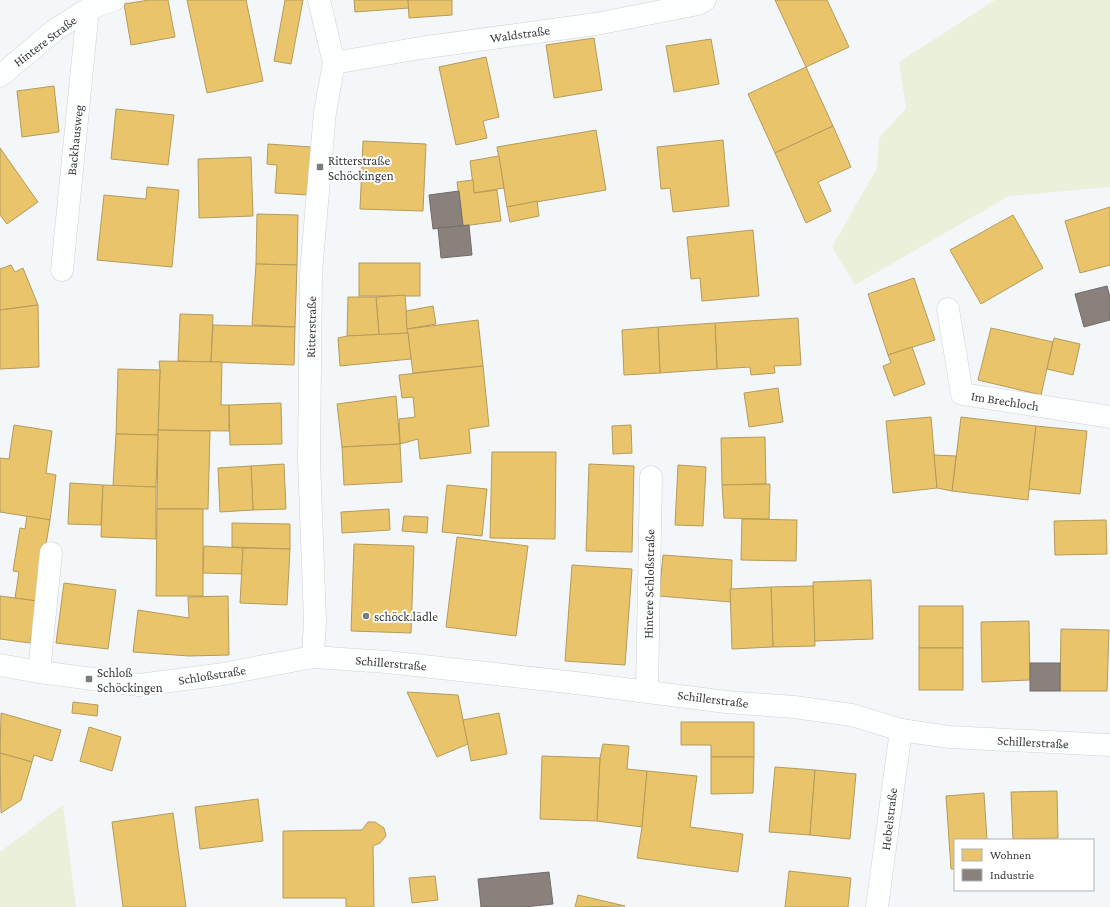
<svg xmlns="http://www.w3.org/2000/svg" width="1110" height="907" viewBox="0 0 1110 907" font-family="'Crimson Pro',serif">
<rect width="100%" height="100%" fill="#f4f7f9"/>
<g fill="#eaf0d9">
<polygon points="995,0 1110,0 1110,187 1009,196 855,285 832,247 877,168 879,138 906,108 899,62"/>
<polygon points="63,805 76,907 0,907 0,852"/>
</g>
<g fill="#e9c46a" stroke="#b49b5c">
<polygon points="149,0 168,0 175,37 131,45 124,4"/>
<polygon points="187,0 246,0 263,81 207,93"/>
<polygon points="285,0 303,0 291,64 274,61"/>
<polygon points="354,0 408,0 409,8 355,12"/>
<polygon points="408,0 452,0 452,15 409,18"/>
<polygon points="775,0 827,0 849,47 806,67"/>
<polygon points="594,38 602,90 554,98 546,45"/>
<polygon points="711,39 719,84 674,92 666,46"/>
<polygon points="486,57 499,117 483,121 487,138 456,145 439,67"/>
<polygon points="806,67 833,126 775,153 748,94"/>
<polygon points="54,86 59,132 22,137 17,91"/>
<polygon points="116,109 174,115 168,165 111,159"/>
<polygon points="833,126 851,167 818,182 831,211 806,223 775,153"/>
<polygon points="596,130 606,190 507,207 497,147"/>
<polygon points="723,140 729,206 673,212 670,188 661,189 657,147"/>
<polygon points="363,141 426,144 423,211 360,209"/>
<polygon points="268,144 311,147 308,195 275,193 277,165 267,164"/>
<polygon points="0,148 38,202 7,224 0,215"/>
<polygon points="499,156 504,188 474,193 470,161"/>
<polygon points="251,157 253,216 199,218 198,159"/>
<polygon points="473,180 474,193 497,190 501,221 463,226 457,182"/>
<polygon points="147,187 179,190 172,267 97,260 104,195 146,199"/>
<polygon points="537,201 539,216 510,222 507,207"/>
<polygon points="1110,207 1110,265 1080,273 1065,221"/>
<polygon points="257,214 298,215 297,265 256,264"/>
<polygon points="1013,215 1043,268 981,304 950,250"/>
<polygon points="753,230 759,296 702,301 700,278 691,279 687,237"/>
<rect x="359" y="263" width="61" height="33"/>
<polygon points="256,264 297,265 295,327 252,325"/>
<polygon points="11,265 15,272 23,268 38,305 0,310 0,269"/>
<polygon points="914,278 935,340 888,355 868,294"/>
<polygon points="405,295 408,333 379,335 376,297"/>
<polygon points="348,297 376,297 379,335 347,336"/>
<polygon points="38,305 39,367 0,369 0,310"/>
<polygon points="433,306 436,324 407,329 406,311"/>
<polygon points="180,314 213,315 211,362 178,361"/>
<polygon points="798,318 801,365 774,366 775,373 751,375 750,367 717,369 715,323"/>
<polygon points="478,320 483,366 413,373 407,329"/>
<polygon points="715,323 717,369 660,373 658,327"/>
<polygon points="213,325 295,327 294,365 211,362"/>
<polygon points="658,327 660,373 624,375 622,330"/>
<polygon points="991,328 1053,342 1041,395 978,380"/>
<polygon points="408,333 411,359 340,366 338,338 347,336"/>
<polygon points="1054,338 1080,344 1073,375 1047,369"/>
<polygon points="912,347 925,384 894,396 883,366 891,363 888,355"/>
<polygon points="159,361 222,362 221,405 229,405 229,431 158,430 160,370"/>
<polygon points="483,366 489,426 469,429 471,453 420,459 418,439 400,444 399,419 415,417 413,397 402,398 399,375"/>
<polygon points="118,369 160,370 158,435 116,434"/>
<polygon points="778,388 783,422 749,427 744,393"/>
<polygon points="396,396 400,444 342,447 337,404"/>
<polygon points="281,403 282,444 230,445 229,405"/>
<polygon points="931,417 937,488 893,493 886,421"/>
<polygon points="961,417 1036,426 1028,500 952,491"/>
<polygon points="14,425 52,431 46,473 56,475 50,520 0,512 0,458 9,459"/>
<polygon points="631,425 632,453 613,454 612,426"/>
<polygon points="1036,426 1087,431 1080,494 1029,489"/>
<polygon points="158,430 210,431 208,509 157,509"/>
<polygon points="116,434 158,435 156,487 113,486"/>
<polygon points="765,437 766,484 722,485 721,438"/>
<polygon points="400,444 402,482 344,485 342,447"/>
<polygon points="492,452 556,452 555,539 490,538"/>
<polygon points="934,455 956,456 952,491 937,488"/>
<polygon points="284,464 286,509 253,510 251,466"/>
<polygon points="589,464 634,466 632,552 586,551"/>
<polygon points="678,465 706,467 703,526 675,525"/>
<polygon points="251,466 253,510 220,512 218,468"/>
<polygon points="70,483 103,485 101,525 68,524"/>
<polygon points="770,484 769,519 724,518 722,485"/>
<polygon points="103,485 156,487 156,539 101,537"/>
<polygon points="447,485 487,489 482,536 442,532"/>
<polygon points="157,509 203,509 203,596 156,596"/>
<polygon points="389,509 390,530 342,533 341,512"/>
<polygon points="27,516 50,520 37,601 15,598 19,572 13,571 20,528 25,529"/>
<polygon points="404,516 428,517 427,533 402,531"/>
<polygon points="742,519 797,520 796,561 741,560"/>
<polygon points="1106,520 1107,554 1055,555 1054,521"/>
<polygon points="232,523 290,524 290,549 232,547"/>
<polygon points="457,537 528,546 516,636 446,627"/>
<polygon points="354,544 414,546 411,633 351,631"/>
<polygon points="204,546 243,548 242,574 203,573"/>
<polygon points="243,548 290,549 287,605 240,603"/>
<polygon points="663,555 732,560 731,602 659,596"/>
<polygon points="572,565 632,569 625,665 565,661"/>
<polygon points="871,580 873,639 814,641 813,582"/>
<polygon points="64,583 116,590 108,649 56,643"/>
<polygon points="813,586 815,646 773,647 771,587"/>
<polygon points="771,587 773,647 732,649 730,589"/>
<polygon points="0,596 37,601 30,643 0,639"/>
<polygon points="228,596 229,655 189,656 133,652 138,610 189,618 188,597"/>
<rect x="919" y="606" width="44" height="42"/>
<polygon points="1029,621 1030,680 982,682 981,622"/>
<polygon points="1061,629 1109,630 1107,691 1060,691"/>
<rect x="919" y="648" width="44" height="42"/>
<polygon points="407,692 458,695 468,744 437,757"/>
<polygon points="73,702 98,705 97,716 72,713"/>
<polygon points="1,713 61,730 52,761 34,755 32,762 0,753"/>
<polygon points="499,713 507,754 471,761 463,720"/>
<polygon points="681,722 754,722 754,757 711,757 711,745 681,745"/>
<polygon points="89,727 121,737 112,771 80,761"/>
<polygon points="603,744 629,746 627,769 647,771 642,827 597,821 600,758"/>
<polygon points="0,753 32,762 21,800 1,813"/>
<polygon points="542,756 600,758 597,821 540,819"/>
<polygon points="711,757 754,757 753,793 711,794"/>
<polygon points="775,767 815,770 810,835 769,832"/>
<polygon points="815,770 856,774 850,839 810,835"/>
<polygon points="647,771 697,776 690,827 743,834 738,872 637,858 642,827"/>
<polygon points="1057,791 1058,838 1013,839 1011,792"/>
<polygon points="984,793 987,840 955,840 955,869 951,869 946,796"/>
<polygon points="258,799 263,841 200,849 195,807"/>
<polygon points="173,813 186,907 123,907 112,822"/>
<polygon points="368,822 375,822 384,828 386,836 380,843 373,846 374,907 346,907 346,898 283,898 283,831 362,830"/>
<polygon points="789,871 851,878 848,907 785,907"/>
<polygon points="435,876 438,900 412,903 409,878"/>
<polygon points="578,895 625,906 575,907"/>
</g>
<g fill="#8a817c" stroke="#716c69">
<polygon points="459,191 463,226 433,229 429,195"/>
<polygon points="469,225 472,255 441,258 438,228"/>
<polygon points="1107,286 1110,297 1110,320 1084,327 1075,294"/>
<rect x="1030" y="663" width="30" height="28"/>
<polygon points="549,872 553,904 524,907 481,907 478,879"/>
</g>
<g fill="none" stroke-linecap="round" stroke-linejoin="round">
<defs>
<g id="minor">
<polyline points="334,63 420,48 596,24 698,4 705,0"/>
<polyline points="0,76 55,30 88,9 114,0"/>
<polyline points="62,270 88,9"/>
<polyline points="948,309 962,394 1110,417"/>
<polyline points="313,657 315,620 309,460 311,272 325,112 334,63 319,0"/>
<polyline points="0,665 39,672 139,685 217,675 313,657 387,662 585,684 726,702 794,707 852,715 901,730 949,737 1110,745"/>
<polyline points="39,672 51,553"/>
<polyline points="647,691 651,477"/>
<polyline points="877,907 901,730"/>
</g>
</defs>
<use href="#minor" stroke="#cfd2d3" stroke-width="23"/>
<use href="#minor" stroke="#fdfefe" stroke-width="22"/>
</g>
<g fill="#7a7d7f" stroke="#fff" stroke-width="1.5">
<rect x="316" y="163" width="8" height="8" rx="2"/>
<circle cx="366" cy="616" r="4"/>
<rect x="85" y="675" width="8" height="8" rx="2"/>
</g>
<g text-anchor="middle" dominant-baseline="central" stroke-width="4" stroke-linejoin="round" paint-order="stroke">
<g font-size="13" fill="#383b3d" stroke="#fff">
<text transform="translate(520 34) rotate(-8)">Waldstraße</text>
<text transform="translate(45 41) rotate(-37)">Hintere Straße</text>
<text transform="translate(75 140) rotate(-84)">Backhausweg</text>
<text transform="translate(311 327) rotate(-89)">Ritterstraße</text>
<text transform="translate(1005 401) rotate(9)">Im Brechloch</text>
<text transform="translate(649 584) rotate(-89)">Hintere Schloßstraße</text>
<text transform="translate(391 663) rotate(5)">Schillerstraße</text>
<text transform="translate(212 675) rotate(-9)">Schloßstraße</text>
<text transform="translate(713 699) rotate(7)">Schillerstraße</text>
<text transform="translate(1033 742) rotate(3)">Schillerstraße</text>
<text transform="translate(889 819) rotate(-83)">Hebelstraße</text>
</g>
<g font-size="13" fill="#383b3d" stroke="#fff" text-anchor="start">
<text x="328" y="160">Ritterstraße<tspan x="328" dy="15">Schöckingen</tspan></text>
<text x="374" y="616">schöck.lädle</text>
<text x="97" y="672">Schloß<tspan x="97" dy="15">Schöckingen</tspan></text>
</g>
</g>
<rect x="954" y="839" width="140" height="52" fill="#ffffff" stroke="#afb1b1"/>
<rect x="962" y="849" width="20" height="12" fill="#e9c46a" stroke="#afb1b1"/>
<text x="990" y="859" font-size="12" fill="#383b3d">Wohnen</text>
<rect x="962" y="869" width="20" height="12" fill="#8a817c" stroke="#afb1b1"/>
<text x="990" y="879" font-size="12" fill="#383b3d">Industrie</text>
</svg>
